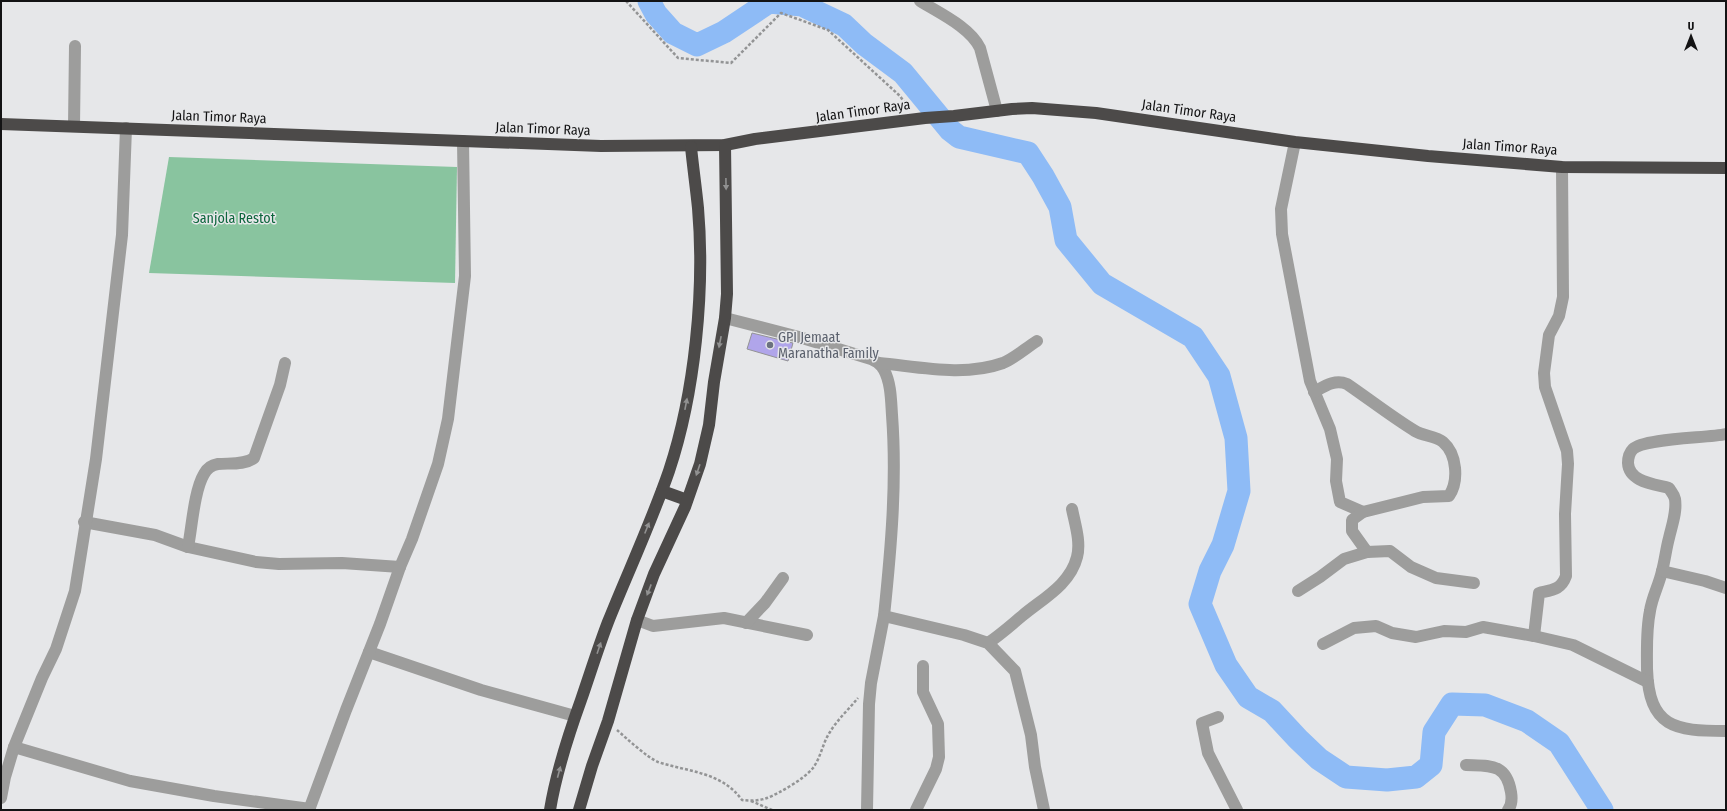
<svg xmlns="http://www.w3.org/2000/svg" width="1727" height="811" viewBox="0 0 1727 811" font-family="'Fira Sans Condensed',sans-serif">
<rect width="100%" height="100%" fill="#e6e7e9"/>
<polygon fill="#89c49f" points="169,157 457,167 455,283 149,273"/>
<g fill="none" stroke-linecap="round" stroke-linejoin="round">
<polyline stroke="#8ebbf6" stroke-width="23" points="649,1 656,14 673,33 697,45 724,32 769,2 802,5 844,25 864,44 903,73 950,130 959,137 1028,153 1043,176 1060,207 1066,240 1102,284 1193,337 1219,376 1236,438 1239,491 1223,545 1210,571 1200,604 1226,665 1248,697 1272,711 1298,739 1319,759 1346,777 1387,780 1416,777 1431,765 1434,732 1452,704 1485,705 1527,721 1559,743 1602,810"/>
</g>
<polygon fill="#b0a5ea" stroke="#939395" points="752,333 793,343 788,361 747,349"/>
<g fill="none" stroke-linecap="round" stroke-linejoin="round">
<g stroke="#939495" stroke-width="2.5" stroke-dasharray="3 2" stroke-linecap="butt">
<polyline points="626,1 678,58 731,63 781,13 828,30 900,96 909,109"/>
<path d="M617,730C626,738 648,758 658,762C689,772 722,772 742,800C750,801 759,801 767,798C780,793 804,779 813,768C821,757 823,742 830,732C837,720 849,709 858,698"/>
<polyline points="751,801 772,810"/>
</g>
<g stroke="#9d9d9c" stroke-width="12">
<path d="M920,1C939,13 970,27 980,48L997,111"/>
<polyline points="74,126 75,46"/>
<polyline points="1295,142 1281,209 1282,234 1310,381 1330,429 1337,459 1336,481 1340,502 1363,512"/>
<path d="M725,318L799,337L871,359C877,362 881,364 884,370C891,383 891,400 892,415C897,482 891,549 884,616"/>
<path d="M879,363C920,367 964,377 1003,363C1015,358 1026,348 1037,341"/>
<path d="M1314,392C1325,386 1335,379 1347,384C1369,399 1392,417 1415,431C1423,436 1436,436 1443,442C1457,454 1459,481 1449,496L1423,497L1363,512L1352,520V531L1367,552"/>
<path d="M1726,434C1707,438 1644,438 1633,449C1629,453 1628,458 1628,463C1629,482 1654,484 1669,488C1671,492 1674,494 1675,499C1677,512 1672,525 1669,538C1666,549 1665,560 1662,571C1659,585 1652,597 1650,611C1646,630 1647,650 1647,669C1649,728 1675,731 1726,731"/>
<polyline points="84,522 155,535 188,547 256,562 279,564 342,563 400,567"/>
<path d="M188,547C192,527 194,491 204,474C207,468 212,465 218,464C230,463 245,465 254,458L280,385L285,363"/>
<polyline points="1662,571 1705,581 1726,588"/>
<polyline points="1298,591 1320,577 1344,559 1367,552 1390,551 1411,567 1436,578 1474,583"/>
<polyline points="637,620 653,626 724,618 807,635"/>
<polyline points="746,623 765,603 783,578"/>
<polyline points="1534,636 1573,645 1648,682"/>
<path d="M988,643C1000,635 1010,626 1022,616C1042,599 1070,585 1077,557C1081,542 1075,524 1072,509"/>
<path d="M1323,644L1354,628L1376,626L1392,633L1416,637L1444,631L1466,632L1483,627L1534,636L1539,593C1552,590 1561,590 1566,576L1565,514L1568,464L1567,451L1545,387L1544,373L1549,335L1559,316L1563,297L1562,167"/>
<polyline points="369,652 481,690 575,716"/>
<polyline points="1218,717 1202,723 1208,753 1237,810"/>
<polyline points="14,747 130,781 214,796 310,809"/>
<path d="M1466,765C1490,766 1506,763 1511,792C1512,798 1512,805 1508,810"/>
<polyline points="1,798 5,777 14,747 42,678 56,649 75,591 96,459 122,235 126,128"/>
<polyline points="309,810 346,710 380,624 400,567 412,539 438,464 448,419 465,276 463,141"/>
<polyline points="867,810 869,704 871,683 884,616 964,635 988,643 1015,671 1031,735 1035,767 1044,810"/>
<polyline points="916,810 936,769 939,757 938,724 923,692 923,666"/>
</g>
<g stroke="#4c4a49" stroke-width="12">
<polyline points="1,124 601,146 725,145 755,139 925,118 954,116 1012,109 1032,108 1096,113 1295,142 1428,156 1562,167 1726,168"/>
<polyline points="662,491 687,500"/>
<path d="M550,810C556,773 568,736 581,700C590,674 598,648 608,622C628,572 651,523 669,471C695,393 705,290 698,208C696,188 693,167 691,147"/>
<polyline points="579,810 592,766 608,721 637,620 654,574 685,507 700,464 709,425 714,382 725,318 727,294 725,145"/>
</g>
</g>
<defs><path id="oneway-solid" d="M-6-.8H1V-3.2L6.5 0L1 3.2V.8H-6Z"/></defs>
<g fill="#919191">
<use href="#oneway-solid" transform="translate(726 184) rotate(89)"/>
<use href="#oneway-solid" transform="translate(720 342) rotate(101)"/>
<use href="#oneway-solid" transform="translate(686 404) rotate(-79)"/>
<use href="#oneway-solid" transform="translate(698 470) rotate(109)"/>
<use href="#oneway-solid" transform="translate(647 528) rotate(-68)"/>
<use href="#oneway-solid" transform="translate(649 590) rotate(111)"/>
<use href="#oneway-solid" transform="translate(599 648) rotate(-71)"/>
<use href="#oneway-solid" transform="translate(559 772) rotate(-75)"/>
</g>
<circle fill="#6b7280" stroke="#e6e7e9" stroke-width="1.5" cx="770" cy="345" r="4"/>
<g text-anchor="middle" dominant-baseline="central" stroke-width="3" stroke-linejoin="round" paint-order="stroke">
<g font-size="14" fill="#131314" stroke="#e6e7e9">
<text transform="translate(863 111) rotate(-8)">Jalan Timor Raya</text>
<text transform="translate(1189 111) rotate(8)">Jalan Timor Raya</text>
<text transform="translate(219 117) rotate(2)">Jalan Timor Raya</text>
<text transform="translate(543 129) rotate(2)">Jalan Timor Raya</text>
<text transform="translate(1510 147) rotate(4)">Jalan Timor Raya</text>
</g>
<g font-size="14" fill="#0c653c" stroke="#e6e7e9">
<text x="234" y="218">Sanjola Restot</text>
</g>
<g font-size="14" fill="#5b616d" stroke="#e6e7e9" text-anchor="start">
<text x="778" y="337">GPI Jemaat<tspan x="778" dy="16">Maranatha Family</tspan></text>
</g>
</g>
<rect width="1727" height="811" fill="none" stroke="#131314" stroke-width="4"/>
<g transform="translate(1691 36)" stroke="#e6e7e9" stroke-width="3" paint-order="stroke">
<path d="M0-3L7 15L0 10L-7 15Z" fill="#131314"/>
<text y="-6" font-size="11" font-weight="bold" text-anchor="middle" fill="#131314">U</text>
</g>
</svg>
